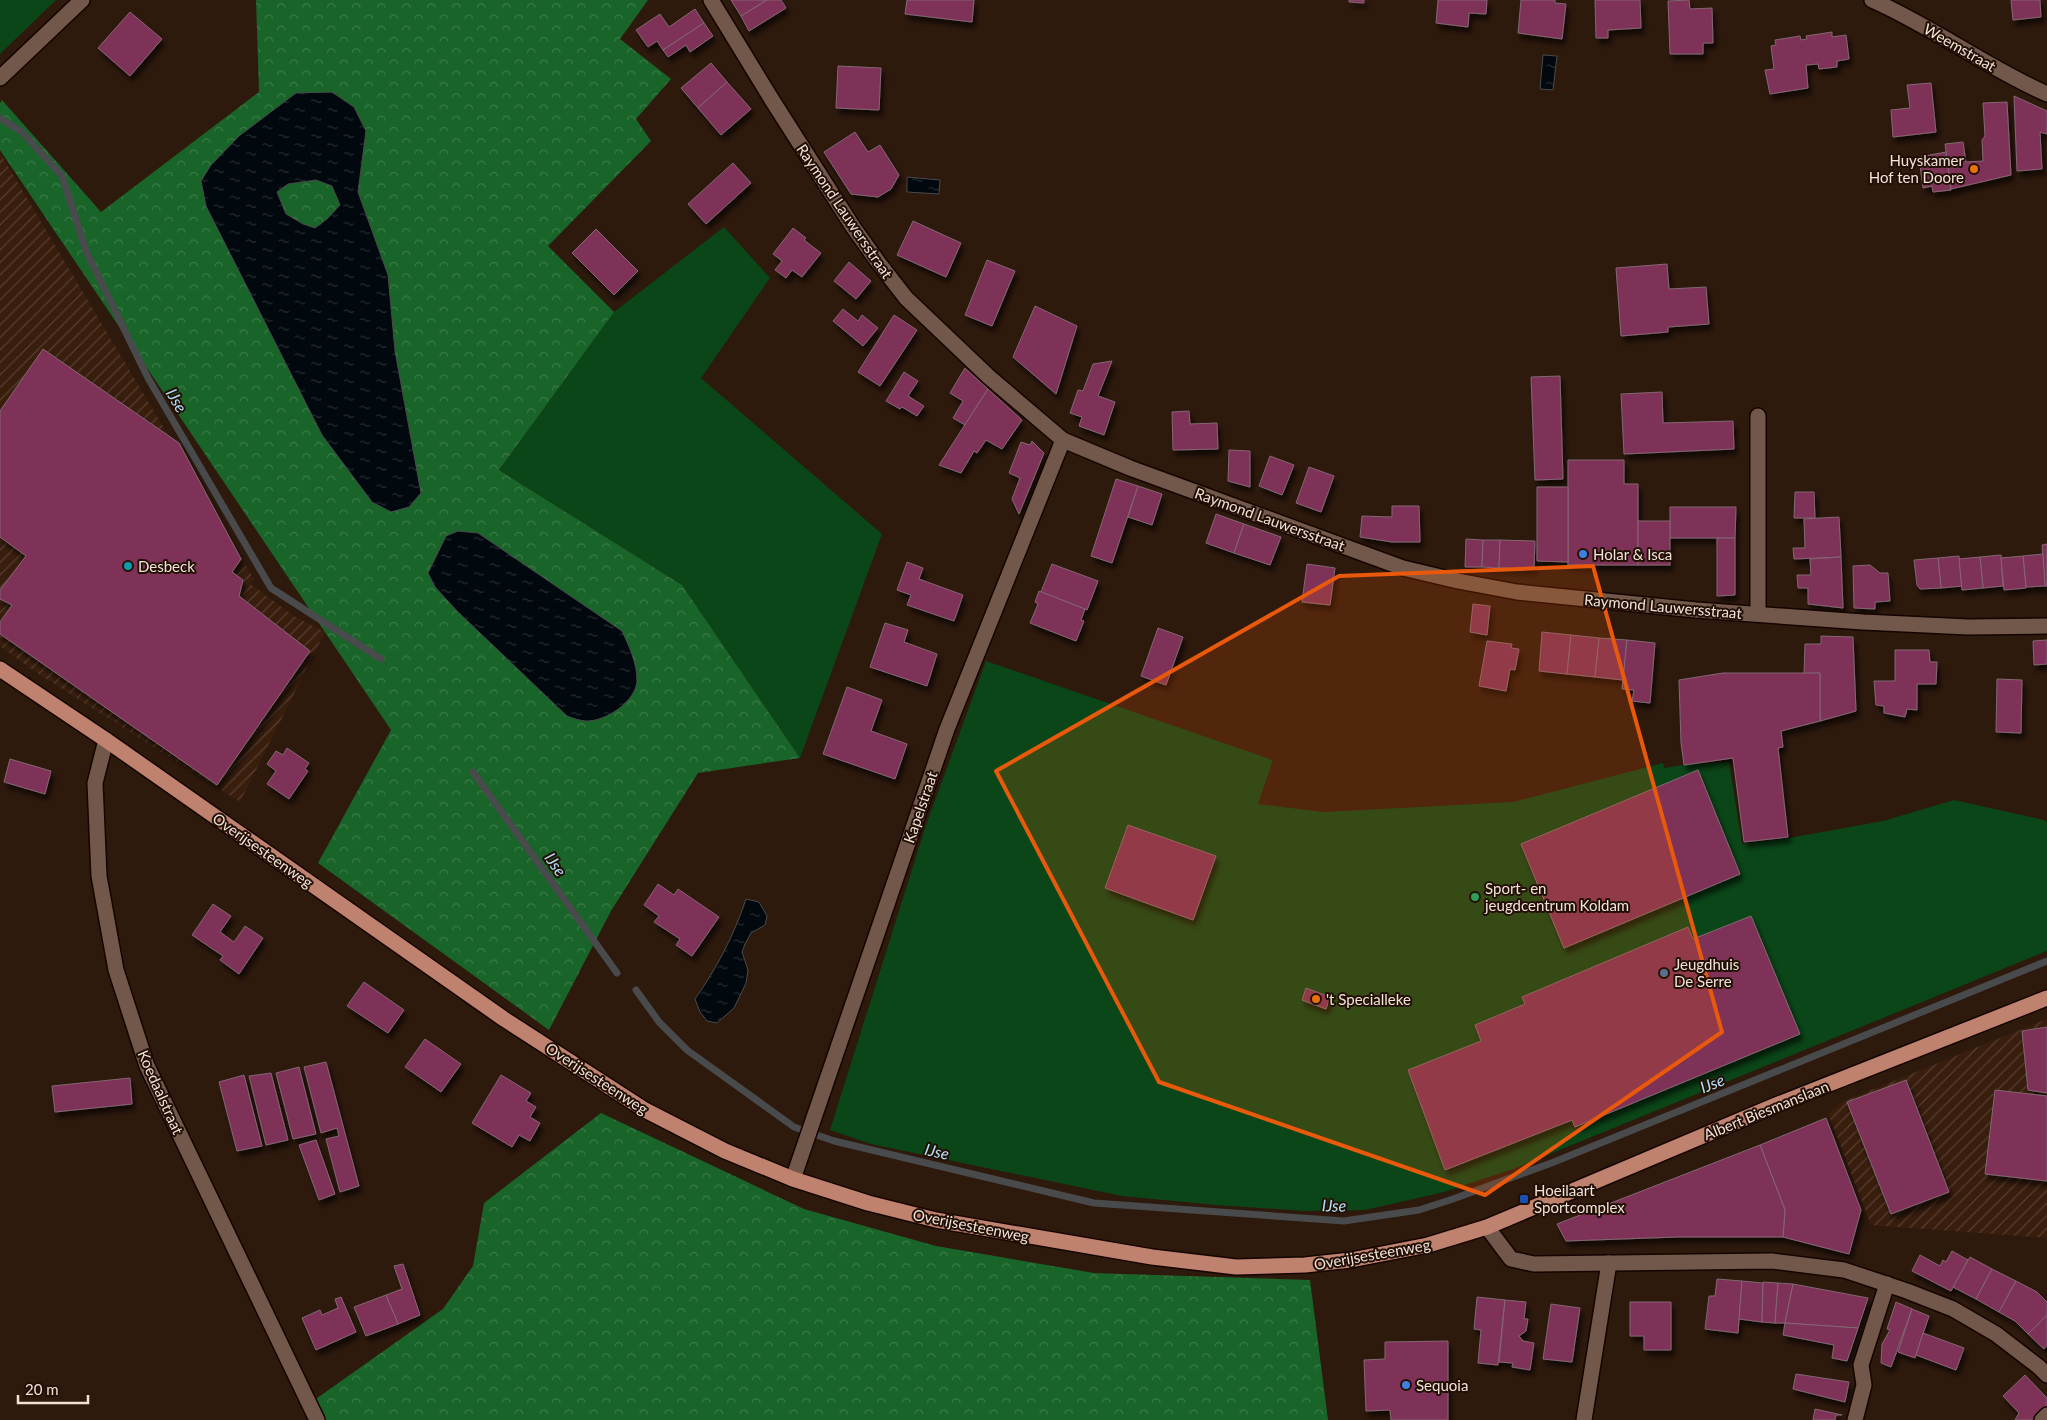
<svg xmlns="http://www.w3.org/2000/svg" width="2047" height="1420" viewBox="0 0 2047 1420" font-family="Lato,sans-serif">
<defs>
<pattern id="industrial-furrows" width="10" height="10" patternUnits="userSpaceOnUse" patternTransform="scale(1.25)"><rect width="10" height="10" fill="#391e0e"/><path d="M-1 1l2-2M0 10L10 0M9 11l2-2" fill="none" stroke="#563e30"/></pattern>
<pattern id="forest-crowns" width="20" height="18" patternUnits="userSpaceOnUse" patternTransform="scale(1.25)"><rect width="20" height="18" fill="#196429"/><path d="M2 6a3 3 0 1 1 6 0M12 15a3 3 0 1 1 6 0" fill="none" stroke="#3b7a47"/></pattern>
<pattern id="water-ripples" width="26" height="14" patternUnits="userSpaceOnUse" patternTransform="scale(1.25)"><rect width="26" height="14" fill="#01090f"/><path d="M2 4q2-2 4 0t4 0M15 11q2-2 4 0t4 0" fill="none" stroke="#262d31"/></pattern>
<filter id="shadow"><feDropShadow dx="3" dy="5.5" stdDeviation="2.5" flood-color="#0009"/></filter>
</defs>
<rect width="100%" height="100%" fill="#2e190d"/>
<g fill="url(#industrial-furrows)">
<polygon points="0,153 242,559 254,579 249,583 294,616 325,632 240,802 34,671 0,646"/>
<polygon points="2047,1019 2047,1238 1871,1225 1828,1113 1844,1101"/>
</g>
<g fill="#0a4618">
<polygon points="0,0 56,0 0,54"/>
<polygon points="724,227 770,278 701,378 882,534 800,758 682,585 499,470 614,312"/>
<polygon points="986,661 1273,760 1258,804 1324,812 1513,802 1663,763 1664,768 1690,764 1729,762 1742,844 1789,838 1883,821 1954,800 2044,820 2047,822 2047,951 1513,1169 1444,1192 1365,1210 1306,1211 1216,1205 1122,1196 871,1144 830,1130 926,825"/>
</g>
<g fill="url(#forest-crowns)" fill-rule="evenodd">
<path d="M256,0H648L620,39L671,79L636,119L651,141L548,246L614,312L499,470L682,585L800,758L698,773L611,911L549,1030L318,863L391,730L0,150V103L2,100L101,212L259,92ZM366,130L358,192L388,275L395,351L322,435L206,206L201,181ZM478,533L541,577L567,716L458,612L435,587Z"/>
<polygon points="316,180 332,186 340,205 327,219 315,228 303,224 286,214 277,192 288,184"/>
<polygon points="601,1113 804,1209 936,1246 1094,1273 1310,1280 1328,1420 308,1420 303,1408 443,1309 473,1266 484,1203"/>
</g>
<g fill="url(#water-ripples)" stroke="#494a4c" fill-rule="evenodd">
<polygon points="1543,55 1557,56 1553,90 1540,89"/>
<path d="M332,92L354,107L366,131L358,192L388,275L395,351L421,493L409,507L391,512L372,502L322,435L206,206L201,181L211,165L239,136L296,93ZM316,180L332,186L340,205L327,219L315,228L303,224L286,214L277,192L288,184Z"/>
<polygon points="907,177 940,180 939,194 907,192"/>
<path d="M458,531L478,533L622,631C629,646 637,663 637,680C637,701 605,722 586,721C580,721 573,718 567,716L458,612L435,587L428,573L446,536Z"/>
<path d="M746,899L759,902L767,916L765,925L751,933L745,944L742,952L748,970L746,983L734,1008L717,1023L707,1021L700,1012L695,999C717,968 734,935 746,899Z"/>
</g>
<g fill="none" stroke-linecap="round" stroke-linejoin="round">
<g stroke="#494a4c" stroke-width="7">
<polyline points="0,118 22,132 62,176 86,251 148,378 271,588 381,659"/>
<polyline points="473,772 617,973"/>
<polyline points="636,990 659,1022 687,1050 794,1127 834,1141 1094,1203 1344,1221 1419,1210 1453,1199 1554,1162 2047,961"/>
</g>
</g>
<g fill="#7f3158" stroke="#836773" filter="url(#shadow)">
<polygon points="731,0 767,0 741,16"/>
<polygon points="767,0 781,0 786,8 749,31 741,16"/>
<polygon points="907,0 974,0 972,22 905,14"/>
<polygon points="1349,0 1364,0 1364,3 1349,2"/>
<polygon points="1438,0 1487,0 1486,14 1469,13 1468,27 1436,23"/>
<polygon points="1521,0 1555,0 1555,3 1566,4 1562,39 1518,33"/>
<polygon points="1595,0 1640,0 1641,28 1608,30 1608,38 1596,38"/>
<polygon points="1689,0 1690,9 1712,8 1713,43 1703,43 1703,54 1670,54 1668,1"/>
<polygon points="2011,0 2040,0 2041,17 2013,20"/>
<polygon points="695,9 704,23 663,50 657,41 648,47 636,30 660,14 669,27"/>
<polygon points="130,12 162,39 130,76 98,48"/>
<polygon points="704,23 713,36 690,52 686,45 668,57 663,50"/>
<polygon points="1832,32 1832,37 1846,35 1849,59 1837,61 1837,67 1819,69 1818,64 1806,65 1808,88 1770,94 1765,70 1774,69 1771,46 1776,45 1775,40 1800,36 1801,40 1807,39 1806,36"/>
<polygon points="711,63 727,82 698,108 681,88"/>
<polygon points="838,66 881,68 879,110 836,108"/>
<polygon points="727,82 751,109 721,135 698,108"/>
<polygon points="1931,83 1936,132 1893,137 1891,110 1910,108 1907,85"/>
<polygon points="2014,96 2047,111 2047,134 2040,132 2042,169 2017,171"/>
<polygon points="2007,102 2011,175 1951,189 1945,144 1963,142 1966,162 1983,161 1982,140 1985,136 1983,103"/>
<polygon points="855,132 868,152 880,145 899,175 891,189 878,197 851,194 824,152"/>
<polygon points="1946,152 1951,190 1933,192 1932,186 1923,188 1919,157"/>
<polygon points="733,163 751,183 706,224 688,204"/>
<polygon points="913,221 961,243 946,277 897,255"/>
<polygon points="793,228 806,238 804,240 821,253 802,277 792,270 786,278 775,270 782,261 773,254"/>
<polygon points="596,229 638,271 614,295 572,253"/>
<polygon points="987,260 1015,271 992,326 965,315"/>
<polygon points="849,262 871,281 856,299 834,281"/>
<polygon points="1667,264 1669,289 1706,287 1709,324 1668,327 1668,332 1621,336 1616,268"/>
<polygon points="1035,306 1077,326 1056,394 1013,357"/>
<polygon points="843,309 858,321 862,315 878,328 863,346 833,321"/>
<polygon points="894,315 917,330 880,386 858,372"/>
<polygon points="43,349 179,443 241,559 232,572 243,580 239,596 310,651 217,785 0,634 0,622 12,605 0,599 0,590 26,556 0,537 0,411"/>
<polygon points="1112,361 1098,396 1115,402 1104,435 1079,426 1082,417 1070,413 1078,390 1083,391 1093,364"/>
<polygon points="965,368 988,389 965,425 953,418 963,401 950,393"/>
<polygon points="904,372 918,381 908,396 924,406 917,416 902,407 900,409 886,401"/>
<polygon points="1560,376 1563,479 1535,480 1531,377"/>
<polygon points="988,389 1022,420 1002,449 986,440 977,453 974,451 961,473 939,465"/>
<polygon points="1662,392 1663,423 1733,421 1734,449 1624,454 1621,394"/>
<polygon points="1189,411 1190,424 1217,423 1218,449 1173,450 1172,412"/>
<polygon points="1032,441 1044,453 1019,514 1012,499 1020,478 1009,473 1021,442 1030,445"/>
<polygon points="1229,450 1250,451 1250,487 1228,481"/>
<polygon points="1270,456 1294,465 1282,495 1259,486"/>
<polygon points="1568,460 1624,460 1624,484 1638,484 1638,565 1568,565"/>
<polygon points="1309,467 1334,476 1321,512 1296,503"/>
<polygon points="1116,479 1138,486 1112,563 1091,556"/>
<polygon points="1138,486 1162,494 1152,525 1128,517"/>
<polygon points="1537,487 1568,487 1568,562 1537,561"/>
<polygon points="1795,492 1814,492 1815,518 1794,518"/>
<polygon points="1392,506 1419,506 1420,542 1392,542 1360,537 1362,516 1392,517"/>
<polygon points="1670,507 1736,507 1735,538 1670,538"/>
<polygon points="1216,514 1244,524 1234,553 1206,543"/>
<polygon points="1839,517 1841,557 1794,559 1793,548 1805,548 1804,519"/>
<rect x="1638" y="521" width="32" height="44"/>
<polygon points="1244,524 1281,537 1270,565 1234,553"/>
<polygon points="1717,538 1735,538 1735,595 1717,596"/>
<polygon points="1466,539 1483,540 1482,567 1465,567"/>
<polygon points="1483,540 1500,540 1499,568 1482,567"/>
<polygon points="1500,540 1535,541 1534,569 1499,568"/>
<polygon points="2047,544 2047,586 2045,586 2042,545"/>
<polygon points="2043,554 2045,586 2026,587 2023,556"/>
<polygon points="2001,555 2003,586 1983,588 1980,557"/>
<polygon points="1959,556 1962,586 1941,588 1938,558"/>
<polygon points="2023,556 2026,588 2004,590 2001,558"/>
<polygon points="1841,557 1843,608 1808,604 1808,588 1798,588 1797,575 1811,575 1810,559"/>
<polygon points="1980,557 1983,588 1962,590 1959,559"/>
<polygon points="1938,558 1941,588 1920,589 1917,585 1914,560"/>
<polygon points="907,562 923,568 919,579 963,595 954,621 907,605 911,595 897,590"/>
<polygon points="1052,564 1098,581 1087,610 1041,592"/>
<polygon points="1307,564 1335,568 1330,605 1302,602"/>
<polygon points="1870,565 1880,573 1888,573 1890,601 1875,602 1875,609 1854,608 1853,566"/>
<polygon points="1039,591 1085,609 1081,620 1084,621 1076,641 1030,623 1038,604 1035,602"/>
<polygon points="1473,604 1490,606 1487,635 1470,632"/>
<polygon points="885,623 908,630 904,642 937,654 927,686 870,667"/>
<polygon points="1158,628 1183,637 1166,685 1141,676"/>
<polygon points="1542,632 1571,635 1567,674 1539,671"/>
<polygon points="1571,635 1599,638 1595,677 1567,674"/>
<polygon points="1821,636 1853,637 1856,711 1820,721 1820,673 1804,674 1805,644 1821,644"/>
<polygon points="1599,638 1627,640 1623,680 1595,677"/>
<polygon points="1627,640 1655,643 1650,703 1632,701 1634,690 1622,689"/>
<polygon points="2047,640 2047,664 2034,665 2033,641"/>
<polygon points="1487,641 1512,644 1511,648 1519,649 1515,670 1510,669 1506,691 1479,686"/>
<polygon points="1895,650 1929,650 1930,662 1937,662 1936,684 1917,684 1917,710 1907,709 1905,717 1884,713 1884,706 1876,705 1874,681 1895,681"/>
<polygon points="1723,673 1820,673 1820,721 1781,731 1783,747 1778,748 1788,837 1744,842 1733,758 1684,765 1681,743 1679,680"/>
<polygon points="1997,679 2022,680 2021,733 1996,732"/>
<polygon points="847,687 882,700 871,731 907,744 895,779 823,754"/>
<polygon points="287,748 309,763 305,769 308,771 289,799 267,784 276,771 267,764 276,751 283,755"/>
<polygon points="10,759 51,771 45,794 4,782"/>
<polygon points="1698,770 1740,874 1564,948 1521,844"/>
<polygon points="1128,825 1216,856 1193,920 1105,888"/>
<polygon points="658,884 674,895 678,889 719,917 692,956 676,945 680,939 654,922 659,916 644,905"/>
<polygon points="213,904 231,916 220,932 234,942 245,926 263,938 239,974 220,960 223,956 192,935"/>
<polygon points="1751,916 1800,1034 1575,1127 1572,1120 1445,1170 1408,1070 1481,1041 1475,1025 1525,1004 1522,997 1688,927 1693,939"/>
<polygon points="364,982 404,1010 388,1033 347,1006"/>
<polygon points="1306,988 1330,997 1326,1009 1302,1000"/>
<polygon points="2047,1027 2047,1093 2028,1090 2022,1031"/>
<polygon points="425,1039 461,1064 441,1092 405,1067"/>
<polygon points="326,1062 359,1186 340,1192 326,1139 339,1136 337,1128 321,1133 304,1067"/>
<polygon points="299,1067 316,1134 293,1139 276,1073"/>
<polygon points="271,1073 288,1140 266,1145 249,1076"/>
<polygon points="244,1075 262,1146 237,1151 219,1082"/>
<polygon points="501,1075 531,1093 526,1101 536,1107 530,1117 540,1123 530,1141 519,1135 512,1147 472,1123"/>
<polygon points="130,1078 132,1104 55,1112 52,1086"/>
<polygon points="1906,1080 1949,1192 1891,1214 1847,1102"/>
<polygon points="1995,1090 2047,1096 2047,1181 1985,1174"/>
<polygon points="1826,1118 1861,1210 1849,1254 1783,1237 1785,1210 1760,1145"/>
<polygon points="316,1140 335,1194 319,1200 299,1145"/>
<polygon points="1760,1145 1785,1210 1783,1237 1677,1237 1566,1241 1557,1224"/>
<polygon points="1952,1251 1968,1260 1951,1291 1912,1271 1920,1255 1940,1266 1943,1260 1946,1262"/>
<polygon points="1970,1257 1992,1269 1976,1299 1953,1287"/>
<polygon points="403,1264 420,1315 398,1324 386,1295 402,1289 394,1266"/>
<polygon points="1992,1269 2016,1281 1999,1312 1976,1299"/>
<polygon points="1717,1279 1742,1281 1738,1333 1705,1329 1709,1296 1715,1296"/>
<polygon points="1742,1281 1763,1283 1762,1322 1739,1319"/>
<polygon points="2016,1281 2037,1292 2047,1302 2047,1315 2028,1334 2015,1321 1999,1312"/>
<polygon points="1763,1282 1778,1283 1775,1323 1762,1322"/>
<polygon points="1778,1283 1793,1284 1785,1323 1775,1323"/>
<polygon points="1793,1284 1868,1298 1858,1328 1785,1323"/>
<polygon points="386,1295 398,1324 366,1336 354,1307"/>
<polygon points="341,1297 356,1332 316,1350 302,1318 320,1310 322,1315 338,1308 335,1299"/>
<polygon points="1477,1297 1505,1300 1498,1365 1478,1363 1481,1330 1474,1329"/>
<polygon points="1505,1300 1526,1302 1524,1319 1528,1319 1526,1331 1519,1336 1523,1341 1534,1343 1530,1370 1512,1367 1513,1363 1499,1362"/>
<polygon points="1630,1302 1671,1302 1671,1350 1644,1350 1644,1336 1630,1336"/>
<polygon points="1896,1302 1912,1309 1891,1367 1881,1363 1882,1344 1890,1330 1887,1329"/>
<polygon points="1551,1304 1580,1308 1572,1362 1543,1359"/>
<polygon points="1912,1309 1929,1316 1915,1358 1898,1352"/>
<polygon points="2047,1315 2047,1345 2044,1349 2028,1334"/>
<polygon points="1785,1323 1858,1328 1847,1361 1832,1358 1834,1345 1783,1335"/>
<polygon points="1923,1333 1964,1348 1956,1370 1916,1355"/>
<polygon points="1448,1341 1448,1420 1391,1420 1390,1410 1366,1411 1364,1360 1385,1359 1385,1342"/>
<polygon points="1796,1374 1849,1382 1845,1402 1793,1389"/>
<polygon points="2025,1375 2047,1398 2047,1406 2033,1420 2015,1420 2019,1413 2003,1396"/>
<polygon points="1815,1409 1842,1415 1836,1415 1835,1420 1813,1420"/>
</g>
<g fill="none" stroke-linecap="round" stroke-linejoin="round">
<defs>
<g id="minor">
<polyline points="711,0 772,100 853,227 878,262 906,298 989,377 1063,440 1130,468 1403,568 1458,581 1517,592 1696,610 1863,622 1968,627 2047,626"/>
<path d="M1872,0C1933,27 1986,67 2047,94"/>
<polyline points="0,78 82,0"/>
<polyline points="1758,416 1758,614"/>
<polyline points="106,740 95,783 99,876 116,970 147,1066 317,1420"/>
<polyline points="793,1179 947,729 1063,440"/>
<polyline points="1487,1227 1511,1259 1534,1264 1772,1261 1844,1270 1907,1291 1953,1309 1996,1334 2039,1367 2047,1375"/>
<polyline points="1584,1420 1609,1263"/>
<polyline points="1855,1420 1864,1385 1861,1365 1887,1284"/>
<polyline points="2042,1420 2047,1415"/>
</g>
<polyline id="major" points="0,669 106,740 504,1019 645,1110 725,1151 793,1179 868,1203 936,1220 1152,1257 1236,1267 1305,1265 1351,1260 1428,1245 1487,1227 1776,1105 2047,998"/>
</defs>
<use href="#minor" stroke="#150400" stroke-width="18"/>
<use href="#major" stroke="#150400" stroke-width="18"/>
<use href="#minor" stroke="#71584a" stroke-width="15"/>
<use href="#major" stroke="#be826f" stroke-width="15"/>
</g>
<path fill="#e8590c" fill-opacity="0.2" stroke="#e8590c" stroke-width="4" stroke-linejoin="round" d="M1593,566L1722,1032L1485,1195L1159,1082L996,771L1339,576Z"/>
<g fill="#e8710a" stroke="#231005" stroke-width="2">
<circle cx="1974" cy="169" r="5"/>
<circle cx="1316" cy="999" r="5"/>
</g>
<g fill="#3f7fe0" stroke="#231005" stroke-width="2">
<circle cx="1583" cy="554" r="5"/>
<circle cx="1406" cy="1385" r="5"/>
</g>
<circle fill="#0f9aa8" stroke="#231005" stroke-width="2" cx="128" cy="566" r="5"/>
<circle fill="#2e9e5b" stroke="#231005" stroke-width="2" cx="1475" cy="897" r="5"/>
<circle fill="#5c6f8a" stroke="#231005" stroke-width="2" cx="1664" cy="973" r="5"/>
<rect fill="#1a4fb4" stroke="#231005" stroke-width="2" x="1519" y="1194" width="10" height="10" rx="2.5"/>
<g text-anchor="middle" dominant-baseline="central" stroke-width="4" stroke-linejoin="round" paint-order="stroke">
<g font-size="15" fill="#f1e2da" stroke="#231005">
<text transform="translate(1960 47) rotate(30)">Weemstraat</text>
<text transform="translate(845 211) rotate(56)">Raymond Lauwersstraat</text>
<text transform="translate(1270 519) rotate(20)">Raymond Lauwersstraat</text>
<text transform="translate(1663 606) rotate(5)">Raymond Lauwersstraat</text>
<text transform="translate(920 807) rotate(-71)">Kapelstraat</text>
<text transform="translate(263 850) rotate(35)">Overijsesteenweg</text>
<text transform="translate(597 1078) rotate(33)">Overijsesteenweg</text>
<text transform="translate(161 1092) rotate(66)">Koedaalstraat</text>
<text transform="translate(1766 1110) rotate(-22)">Albert Biesmanslaan</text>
<text transform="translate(971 1225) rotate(11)">Overijsesteenweg</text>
<text transform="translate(1372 1254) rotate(-10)">Overijsesteenweg</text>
</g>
<g font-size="15" fill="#f1e2da" stroke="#231005" text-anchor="start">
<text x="1964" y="160" text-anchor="end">Huyskamer<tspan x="1964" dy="17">Hof ten Doore</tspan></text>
<text x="1593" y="554">Holar &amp; Isca</text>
<text x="138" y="566">Desbeck</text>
<text x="1485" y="888">Sport- en<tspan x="1485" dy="17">jeugdcentrum Koldam</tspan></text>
<text x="1674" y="964">Jeugdhuis<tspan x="1674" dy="17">De Serre</tspan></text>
<text x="1326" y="999">'t Specialleke</text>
<text x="1534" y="1190">Hoeilaart<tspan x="1534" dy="17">Sportcomplex</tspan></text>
<text x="1416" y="1385">Sequoia</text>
</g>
<g font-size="16" font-style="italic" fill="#b2e0f9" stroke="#231005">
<text transform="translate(177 400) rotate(60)">IJse</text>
<text transform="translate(556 864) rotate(55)">IJse</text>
<text transform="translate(1712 1083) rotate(-22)">IJse</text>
<text transform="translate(937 1151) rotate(13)">IJse</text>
<text transform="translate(1334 1205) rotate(1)">IJse</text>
</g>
</g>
<path d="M18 1395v8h70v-8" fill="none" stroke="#f1e2da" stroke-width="2.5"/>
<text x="25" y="1395" font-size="15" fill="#f1e2da" stroke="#231005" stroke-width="4" paint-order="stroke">20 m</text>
</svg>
